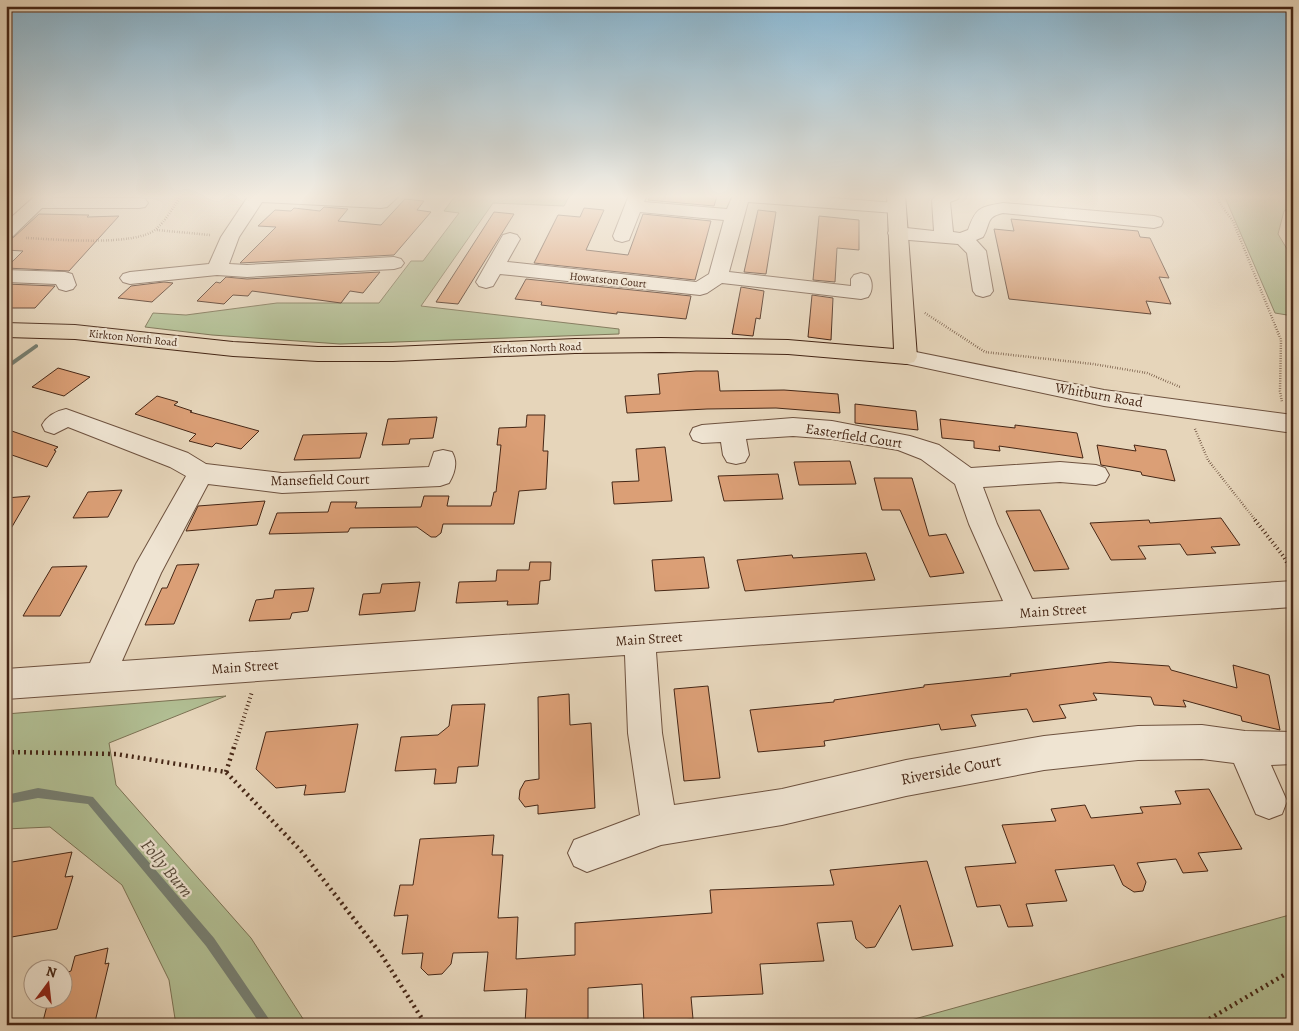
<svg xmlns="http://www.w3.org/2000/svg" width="1299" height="1031" viewBox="0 0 1299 1031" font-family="Alegreya,serif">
<rect width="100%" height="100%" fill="#e6d5ba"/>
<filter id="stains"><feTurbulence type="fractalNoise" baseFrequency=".004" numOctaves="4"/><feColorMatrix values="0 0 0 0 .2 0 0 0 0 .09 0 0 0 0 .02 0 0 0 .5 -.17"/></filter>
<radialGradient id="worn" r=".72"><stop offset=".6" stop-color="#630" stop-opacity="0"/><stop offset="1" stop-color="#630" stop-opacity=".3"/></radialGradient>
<g fill="#b1be93" stroke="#7c7254">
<polygon points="456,195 570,195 564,206 493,203 421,306 619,329 619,334 340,344 212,335 145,327 153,313 186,315 277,303 379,303 411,261 423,261 459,213 444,211"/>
<polygon points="1224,195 1293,195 1293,205 1284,211 1278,234 1293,259 1293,316 1275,313"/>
<polygon points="226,696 109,743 116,785 251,938 307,1025 176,1025 169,980 122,885 50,827 6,829 6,714"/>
<polygon points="1293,914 1293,1025 893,1025"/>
</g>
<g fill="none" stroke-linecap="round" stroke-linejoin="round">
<g fill="#767f72" fill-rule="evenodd">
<polygon points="36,344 38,345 38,347 6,370 6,365"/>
<polygon points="38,788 93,797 214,938 273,1025 261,1025 206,946 88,804 38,798 6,804 6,795"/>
</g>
</g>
<g fill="#db9f76" stroke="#462716">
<polygon points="651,195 700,195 717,196 714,206 648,200"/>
<polygon points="405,199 424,201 417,210 431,212 394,255 240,263 276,227 258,226 275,210 291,211 294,208 320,211 324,207 348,209 338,221 381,225"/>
<polygon points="584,208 604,210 586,250 628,255 643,214 711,221 695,280 534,263 558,215 580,217"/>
<polygon points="758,210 776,212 766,274 744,272"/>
<polygon points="494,212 514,214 458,304 436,302"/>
<polygon points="39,214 89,215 87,217 119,216 69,271 6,268 23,251 6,250 6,241 14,237"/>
<polygon points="819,216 859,220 859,250 837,248 835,282 813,280"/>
<polygon points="1011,219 1138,231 1140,237 1150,238 1169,278 1159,277 1171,304 1146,301 1151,314 1009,299 994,229 1014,231"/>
<polygon points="380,272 363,293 350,291 341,303 252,291 248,296 233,295 224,304 197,301 216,282 220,283 226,277 247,279"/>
<polygon points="526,279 691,296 686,319 617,312 617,314 541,305 542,302 515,299"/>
<polygon points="164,282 173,283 152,302 118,298 131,286"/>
<polygon points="6,284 55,286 35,308 6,308"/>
<polygon points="741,287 764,291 760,319 756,318 753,336 732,334"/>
<polygon points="812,295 833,298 831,340 808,337"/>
<polygon points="58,368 90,377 64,396 32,387"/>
<polygon points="696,371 718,371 720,391 784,390 838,394 840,413 776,408 707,409 627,413 625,396 660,394 658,374"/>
<polygon points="157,396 178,402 174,405 192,411 190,412 259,431 241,449 216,443 212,447 189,441 196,434 135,414"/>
<polygon points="855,404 916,411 918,430 855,423"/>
<polygon points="527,415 545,415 543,451 548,451 546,489 519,491 514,524 443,524 441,533 436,537 431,537 417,527 350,528 348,532 269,534 277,513 328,512 331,502 357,502 355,508 421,507 424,496 449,496 447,506 491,506 494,492 496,492 501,445 497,445 499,428 526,427"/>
<polygon points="437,417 433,438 410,439 409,444 382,445 388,419"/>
<polygon points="940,419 1015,428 1015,425 1077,433 1083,458 999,446 1000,451 974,448 974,441 942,438"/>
<polygon points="6,429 58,447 54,450 56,451 47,467 6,453"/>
<polygon points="367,433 360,458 294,460 303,435"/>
<polygon points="1097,445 1136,451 1134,445 1166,450 1175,481 1142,475 1141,472 1101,465"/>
<polygon points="665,447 672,501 614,504 612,482 639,481 636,449"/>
<polygon points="850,461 856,484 799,485 794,462"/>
<polygon points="778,474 783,499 724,501 718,476"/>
<polygon points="874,478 912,478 929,536 946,534 964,573 930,577 900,510 882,510"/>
<polygon points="122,490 108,517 73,518 88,492"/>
<polygon points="30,496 6,537 6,498"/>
<polygon points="265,501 257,525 186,531 198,506"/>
<polygon points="1040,510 1069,569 1034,571 1006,511"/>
<polygon points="1221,518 1240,545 1211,547 1216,553 1187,555 1180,544 1138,546 1146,559 1111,560 1090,523 1149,520 1150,523"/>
<polygon points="866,553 875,580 745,591 737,560 792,555 793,558"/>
<polygon points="704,557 709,588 655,591 652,560"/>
<polygon points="530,562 551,562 550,580 540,581 538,604 507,605 508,601 456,603 459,582 496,581 497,570 529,570"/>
<polygon points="199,564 174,624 145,625 162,588 167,588 177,565"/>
<polygon points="87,566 60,616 23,616 52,567"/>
<polygon points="420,582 415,611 359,615 363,594 380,593 382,584"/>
<polygon points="314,588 308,611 292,613 290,619 249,621 256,600 273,598 275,590"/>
<polygon points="1110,662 1169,666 1171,670 1237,688 1233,665 1269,675 1280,730 1242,721 1241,716 1183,700 1186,707 1154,705 1151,697 1093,693 1097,700 1059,705 1066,718 1033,722 1027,709 971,715 976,726 941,730 939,724 824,741 825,746 758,752 750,710 834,702 834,700 924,687 924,685 1011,676 1010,674"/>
<polygon points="708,686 720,778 684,781 674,689"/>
<polygon points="569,694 570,725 591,723 595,808 538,814 538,805 525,807 519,799 520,790 525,781 539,779 538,697"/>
<polygon points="485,704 478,766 458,767 456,783 434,784 436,769 395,771 401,737 438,735 449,726 452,705"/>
<polygon points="358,724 345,792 304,795 306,785 276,788 256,769 266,732"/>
<polygon points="1209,789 1242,849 1198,853 1208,871 1183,873 1176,859 1137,863 1146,882 1143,891 1134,892 1123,885 1114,865 1055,870 1067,901 1026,904 1033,926 1008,927 1000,905 977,907 965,867 1016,863 1002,825 1056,821 1051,809 1085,805 1091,818 1143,813 1140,807 1181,804 1175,791"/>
<polygon points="494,835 492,855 503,855 498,918 518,917 516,959 575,955 575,923 712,913 710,890 834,885 830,870 927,861 953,946 912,950 900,905 875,947 866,948 856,939 852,921 817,923 824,961 760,964 763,994 691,997 693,1019 644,1023 642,984 588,988 588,1019 576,1020 576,1025 525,1024 527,989 484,991 488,952 453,953 451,964 442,974 428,975 421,968 423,953 402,954 408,915 394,916 400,885 413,885 420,839"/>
<polygon points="72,852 65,877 73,876 57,929 6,938 6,863"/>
<polygon points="108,948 105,964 109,963 95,1022 83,1025 42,1025 49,998 62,998 62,974 71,971 75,956"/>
</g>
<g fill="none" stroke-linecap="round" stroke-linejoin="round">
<defs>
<g id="minor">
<polygon points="36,195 55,195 53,198 139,198 145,199 148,203 145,207 139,208 42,208 13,236 6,238 6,222"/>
<polygon points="249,195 341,195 377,197 380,195 400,195 387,207 381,208 262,202 239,237 229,264 247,265 394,257 401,259 404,263 401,267 394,269 247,277 217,275 130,284 123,282 120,278 123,274 130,272 209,264 221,237"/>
<path d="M629,195H647L644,202L727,209L733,195H796L895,203L901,204L904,208L901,212L895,213L748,202L729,272L851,286V279L854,275L861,273L868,275C873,281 873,291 868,297L861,299L722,283L707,293L700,295L500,274L493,286L486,288L479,286L476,282L503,235L510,233L517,235L520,239L507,262L696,282L709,274L724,220L640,212L629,240L622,242L615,240L613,236Z"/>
<path d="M938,195H961L958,199L950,202L953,232L960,233L968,230C976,207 980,207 1003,203L1154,216L1161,218L1163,222L1161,226L1154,228L1003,213C985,217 991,224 983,237L976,240L986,251L993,291L990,295L983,297L976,295L973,291L967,253L958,244L897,239L890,237L888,233L890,229L897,227L934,231L932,200Z"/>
<polygon points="6,270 65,272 72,274 76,285 73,289 66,291 59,289 56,284 6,282"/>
<polygon points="906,350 1104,390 1293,415 1293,433 1104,406 898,362 895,357 898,352"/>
<path d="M66,409L188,453L206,464L282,473L429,467L434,452L443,450L452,452C458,462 455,473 449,483L440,486L282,493L208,484L161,573L122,661L1003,601L969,524L955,484L921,459L898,450L832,439L793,436L746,439L749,455L745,462L736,464L727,462L723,455L721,442L702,443L693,440L690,434L693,428L702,425L793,418L832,421L910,436L939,445L971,468L1060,462L1096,465L1105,468L1109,475L1105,482L1096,485L1060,482L983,487L997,524L1032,599L1293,581V607L656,652L662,733L674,805L782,789L906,760L1044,736L1138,726L1202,725L1245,731L1293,732V764L1271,765L1287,801L1282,814L1269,819L1256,814L1234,763L1202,759L1138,760L1044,770L906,796L782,825L661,845L587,872L574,866L568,853L574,840L640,815L628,733L625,655L6,699V669L90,663L136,564L186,476L170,467L68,427L54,434L45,431L42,425C47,416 56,411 66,409Z"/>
</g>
<polygon id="major" points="887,195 905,195 917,357 914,362 906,364 788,354 661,352 575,353 393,361 318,361 233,356 75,339 6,337 6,323 75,325 233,342 318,347 393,347 575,339 661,338 788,340 894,349"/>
</defs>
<use href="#minor" stroke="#6e523f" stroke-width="2"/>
<use href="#major" stroke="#462716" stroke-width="2"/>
<g stroke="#462716" stroke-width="2.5" stroke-dasharray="0.5 2" stroke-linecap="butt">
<polyline points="1217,195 1220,204 1233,221 1281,340 1280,391 1282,402"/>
<polyline points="157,230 210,235"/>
<path d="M26,238C54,239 136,247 156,229C166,221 174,205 182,195"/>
<polyline points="925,313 985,352 1093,364 1147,373 1180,387"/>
<polyline points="1195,429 1208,460 1256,521"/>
</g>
<g stroke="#462716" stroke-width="4" stroke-dasharray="1 3" stroke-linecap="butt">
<polyline points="1255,520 1284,557 1291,570"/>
<polyline points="234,748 252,692"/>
</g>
<g stroke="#462716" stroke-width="4.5" stroke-dasharray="2 4" stroke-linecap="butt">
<polyline points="6,752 116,754 226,772 302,852 381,954 426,1025"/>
<polyline points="226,772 234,747"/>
<polyline points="1199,1025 1284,975 1293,974"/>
</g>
<use href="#minor" fill="#efe4d2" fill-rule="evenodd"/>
<use href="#major" fill="#e6d5ba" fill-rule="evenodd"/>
</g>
<linearGradient id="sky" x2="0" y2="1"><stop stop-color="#87b6d2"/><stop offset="0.58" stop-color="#f4ece0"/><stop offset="1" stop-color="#f4ece0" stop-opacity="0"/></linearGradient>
<rect width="1299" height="339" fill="url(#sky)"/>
<g text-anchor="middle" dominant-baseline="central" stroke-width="4.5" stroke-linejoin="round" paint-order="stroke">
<g font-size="11" fill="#462716" stroke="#efe4d2">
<text transform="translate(608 280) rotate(6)">Howatston Court</text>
<text transform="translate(133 338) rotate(6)">Kirkton North Road</text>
<text transform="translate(537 348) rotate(-2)">Kirkton North Road</text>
</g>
<g font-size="14" fill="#462716" stroke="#efe4d2">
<text transform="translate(1099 395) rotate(10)">Whitburn Road</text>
<text transform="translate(854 436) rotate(9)">Easterfield Court</text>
<text transform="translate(320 480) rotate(-1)">Mansefield Court</text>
<text transform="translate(1053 611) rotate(-4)">Main Street</text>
<text transform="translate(649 639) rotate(-4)">Main Street</text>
<text transform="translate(245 667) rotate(-4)">Main Street</text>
</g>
<g font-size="16" fill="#462716" stroke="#efe4d2">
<text transform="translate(951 770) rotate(-11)">Riverside Court</text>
</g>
<g font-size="18" font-style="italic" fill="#5a4c3c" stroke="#efe4d2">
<text transform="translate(167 868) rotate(50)">Folly Burn</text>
</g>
</g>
<rect width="1299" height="1031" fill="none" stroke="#e6d5ba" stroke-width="25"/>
<rect x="8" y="8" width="1284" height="1016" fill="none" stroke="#462716" stroke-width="2.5"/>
<rect x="12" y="12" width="1274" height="1006" fill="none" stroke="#462716"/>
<g transform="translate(48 984) rotate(15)"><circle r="24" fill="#efe4d2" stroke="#ab9887"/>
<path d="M0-4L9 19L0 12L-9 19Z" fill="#8f2418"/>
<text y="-8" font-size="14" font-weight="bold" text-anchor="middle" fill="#462716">N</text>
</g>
<rect width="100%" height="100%" filter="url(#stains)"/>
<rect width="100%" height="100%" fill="url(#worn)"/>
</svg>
